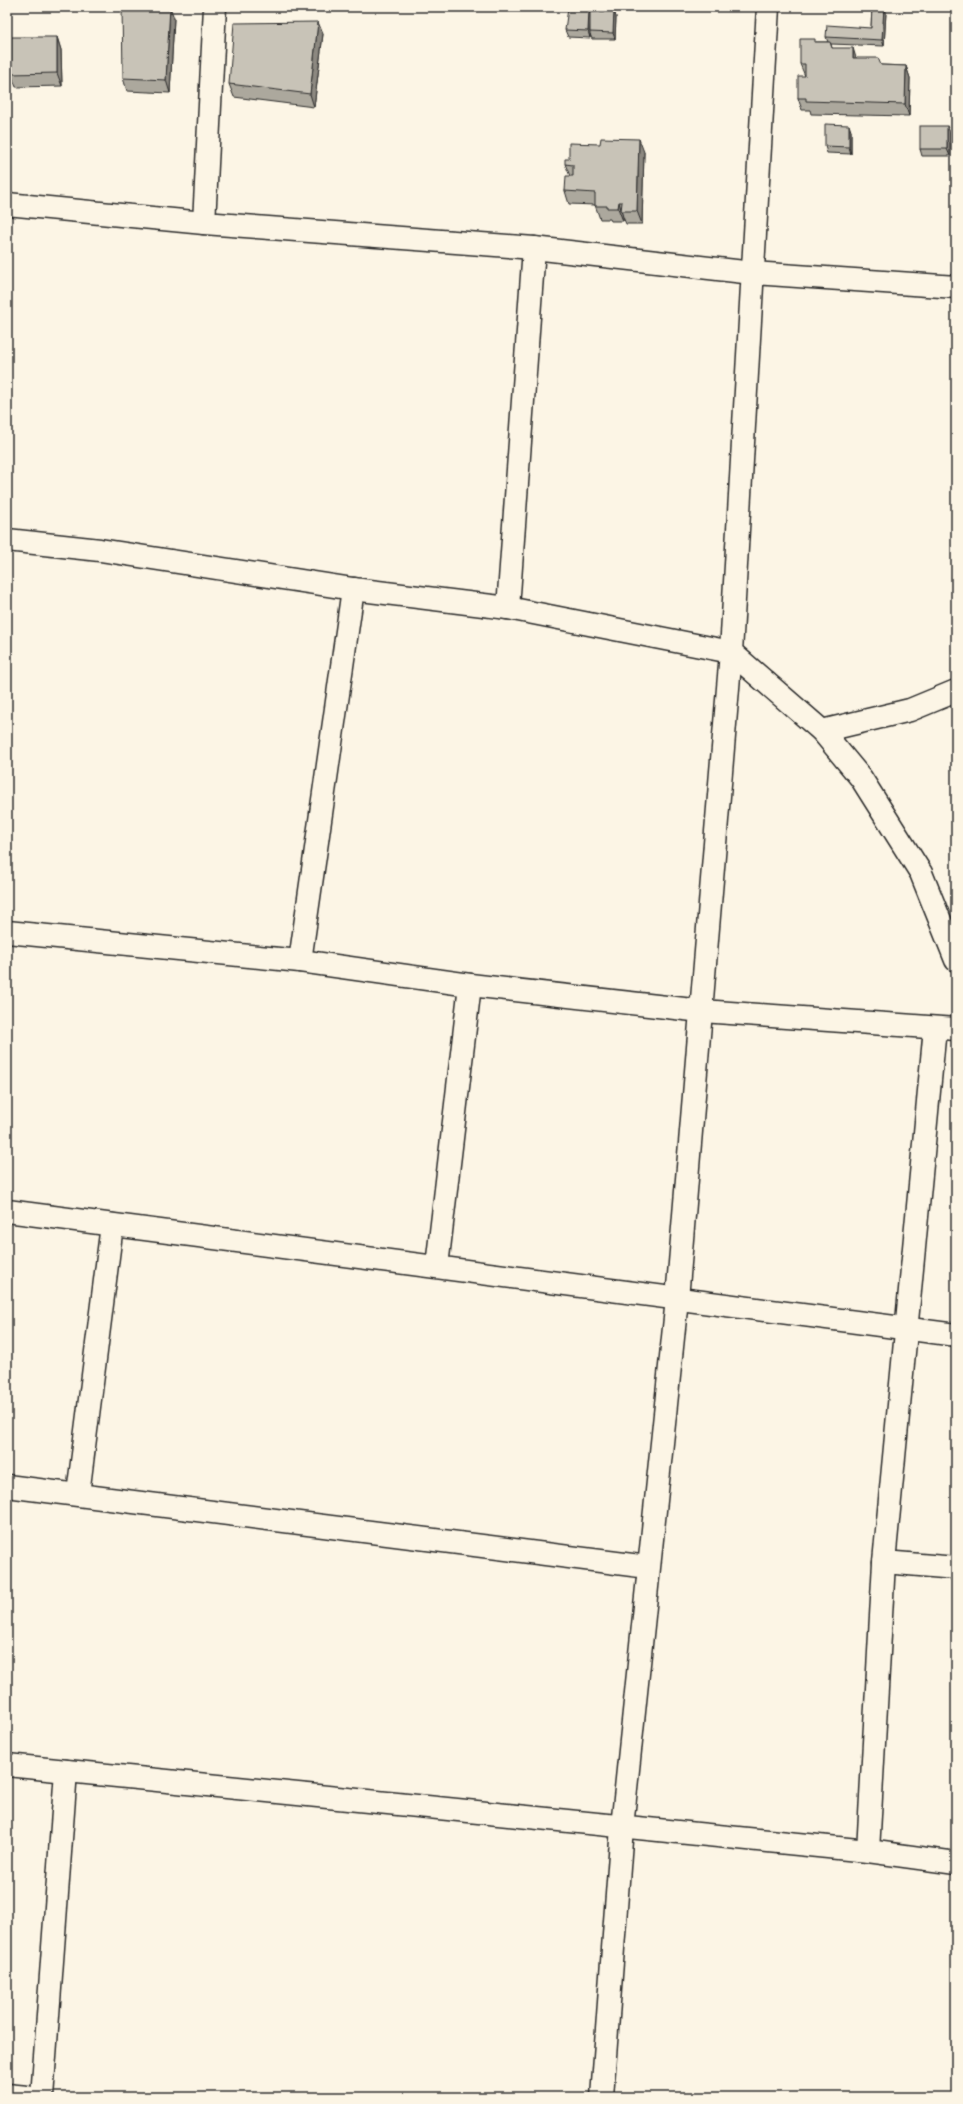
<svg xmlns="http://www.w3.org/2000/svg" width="963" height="2104" viewBox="0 0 963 2104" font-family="Mynerve,sans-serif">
<rect width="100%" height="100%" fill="#fcf5e5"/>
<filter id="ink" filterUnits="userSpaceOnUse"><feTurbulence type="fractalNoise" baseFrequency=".025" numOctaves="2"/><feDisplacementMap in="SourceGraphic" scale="8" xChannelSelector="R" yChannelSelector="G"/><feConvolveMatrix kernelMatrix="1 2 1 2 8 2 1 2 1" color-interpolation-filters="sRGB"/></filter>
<g filter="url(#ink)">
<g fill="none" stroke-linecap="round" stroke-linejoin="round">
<defs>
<g id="street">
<polyline points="7,204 204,223 534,248 753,273 956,287"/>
<polyline points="204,223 215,7"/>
<polyline points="7,540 100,550 353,589 508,608 731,652 822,731 861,778 921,873 956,960"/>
<polyline points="508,608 534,248"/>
<polyline points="822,731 910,710 956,691"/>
<polyline points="7,932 300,961 470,985 702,1011 956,1029"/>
<polyline points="300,961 353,589"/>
<polyline points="7,1211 956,1335"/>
<polyline points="437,1266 470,985"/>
<polyline points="7,1486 648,1567"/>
<polyline points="78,1494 112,1225"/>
<polyline points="884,1562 956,1568"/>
<polyline points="7,1765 868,1851 956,1863"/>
<polyline points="868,1851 884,1562 935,1028"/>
<polyline points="7,2095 27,2097"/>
<polyline points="42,2097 66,1771"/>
<polyline points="602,2097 622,1827 677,1299 731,652 768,7"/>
</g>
</defs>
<use href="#street" stroke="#2b2b2b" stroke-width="25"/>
<use href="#street" stroke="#fcf5e5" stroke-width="22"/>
</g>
<g fill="#aca89d" stroke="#2b2b2b">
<polygon points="872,7 884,7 886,12 884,46 831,44 832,48 856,58 881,65 906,66 910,78 909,116 811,114 810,110 802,110 798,98 805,76 800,64 816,42 828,42 826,37 871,28"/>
<polygon points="589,10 590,13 614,11 616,17 615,39 592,39 590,34 590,38 568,37 565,30"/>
<polygon points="174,18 170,93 127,91 123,78"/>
<polygon points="323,34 314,107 234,97 229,84"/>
<polygon points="57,37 61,50 62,86 16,87 11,74"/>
<polygon points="851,131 851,154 827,153 825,146"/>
<polygon points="950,132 950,156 922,156 920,149"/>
<polygon points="644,152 642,224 626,224 623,217 623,221 611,221 610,219 600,219 595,205 569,204 565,191 570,176 565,164"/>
</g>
<g fill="#8c8880" stroke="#2b2b2b">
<polygon points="170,7 174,18 170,93 166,80"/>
<polygon points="884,7 886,12 884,46 882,40"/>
<polygon points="589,10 591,16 590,32 590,38 588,31"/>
<polygon points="614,11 616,17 615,39 613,33"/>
<polygon points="318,22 323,34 314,107 310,94"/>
<polygon points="57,37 61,50 62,86 57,73"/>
<polygon points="853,48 857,61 853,58"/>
<polygon points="906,66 910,78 909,116 905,104"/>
<polygon points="849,125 851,131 851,154 849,147"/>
<polygon points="947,126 950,132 950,156 947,149"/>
<polygon points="639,139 644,152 642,224 637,211"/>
<polygon points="619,202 623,217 623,221 618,208"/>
</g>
<g fill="#c8c3b7" stroke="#2b2b2b">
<polygon points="122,7 170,7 166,80 123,78"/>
<polygon points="872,7 884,7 882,40 826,37 827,25 871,28"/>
<polygon points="568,8 589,10 588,31 565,30"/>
<polygon points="614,11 613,33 590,32 590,12"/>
<polygon points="318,22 310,94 229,84 234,23"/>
<polygon points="11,37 57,37 57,73 11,74"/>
<polygon points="800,39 815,39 815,42 830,42 832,48 853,48 853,58 878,58 881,65 906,66 905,104 806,101 806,98 798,98 798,76 805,76 805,64 800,64"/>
<polygon points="825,124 849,125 849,147 825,146"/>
<rect x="920" y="126" width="27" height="23"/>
<polygon points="601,138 639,139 637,211 621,211 622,202 619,202 618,208 607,208 607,206 595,206 595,193 565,191 566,176 573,176 573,165 565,164 565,159 569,159 569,143 600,144"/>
</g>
</g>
<rect width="963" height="2104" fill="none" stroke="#fcf5e5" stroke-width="24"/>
<rect x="12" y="12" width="939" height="2080" fill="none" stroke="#2b2b2b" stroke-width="1.5" filter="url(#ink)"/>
</svg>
